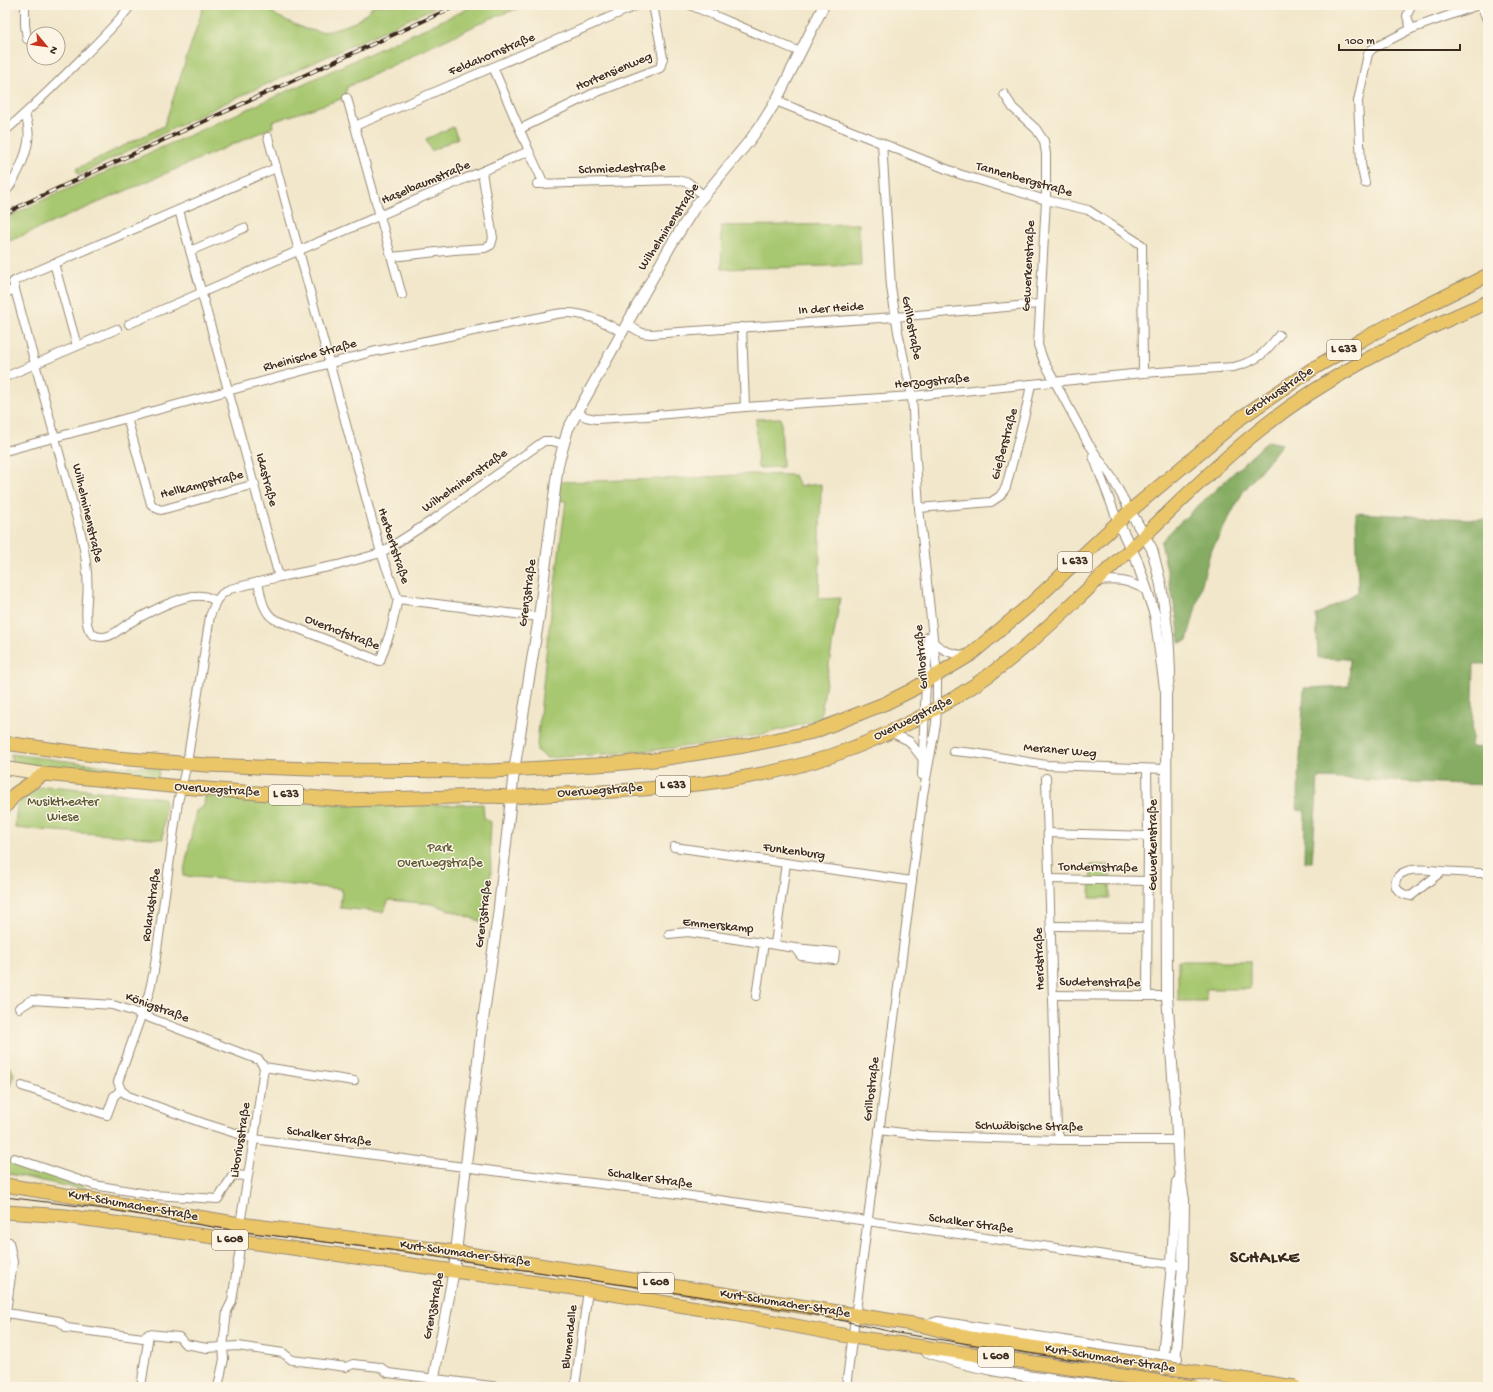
<svg xmlns="http://www.w3.org/2000/svg" width="1493" height="1392" viewBox="0 0 1493 1392" font-family="'Gochi Hand',sans-serif">
<rect width="100%" height="100%" fill="#fcf5e5"/>
<filter id="ink" filterUnits="userSpaceOnUse"><feTurbulence type="fractalNoise" baseFrequency=".025" numOctaves="2"/><feDisplacementMap in="SourceGraphic" scale="8" xChannelSelector="R" yChannelSelector="G"/><feConvolveMatrix kernelMatrix="1 2 1 2 8 2 1 2 1" color-interpolation-filters="sRGB"/></filter>
<filter id="wash" filterUnits="userSpaceOnUse"><feTurbulence type="fractalNoise" baseFrequency=".012" numOctaves="4" result="noise"/><feDisplacementMap in="SourceGraphic" scale="16" xChannelSelector="R" yChannelSelector="G"/><feGaussianBlur stdDeviation="0.9" result="paint"/><feColorMatrix in="noise" values="0 0 0 0 0 0 0 0 0 0 0 0 0 0 0 0 0 1.4 0 .05"/><feComposite in="paint" operator="in"/></filter>
<g filter="url(#wash)">
<rect width="100%" height="100%" fill="#f2e7cb"/>
<g fill="#a7c76f" stroke="#717846">
<polygon points="204,5 265,5 277,16 305,29 321,32 330,31 355,22 368,12 374,5 440,5 221,105 79,175 76,169 164,126"/>
<polygon points="476,5 527,5 489,19 347,87 344,98 272,122 273,127 5,243 5,219 45,199 217,123"/>
<polygon points="453,127 458,138 431,151 426,139"/>
<polygon points="859,224 861,265 722,269 721,226"/>
<polygon points="781,418 783,467 758,468 756,419"/>
<path d="M751,474L794,475L799,486L821,484L819,599L840,598L820,719C732,747 638,752 547,758L537,751V745L547,644L566,501L558,500L560,482L692,478Z"/>
<polygon points="11,754 107,766 160,767 158,778 16,764 11,763"/>
<polygon points="47,786 61,787 164,798 165,805 163,839 15,828 17,804 37,788"/>
<polygon points="205,796 312,803 397,806 483,804 484,818 491,822 490,843 491,874 485,923 433,904 389,900 383,912 340,908 342,889 183,876 196,811 204,806"/>
<polygon points="1091,865 1110,865 1110,898 1090,898"/>
<polygon points="1178,961 1250,961 1250,989 1206,989 1206,1001 1178,1001"/>
<polygon points="5,1066 11,1068 14,1074 5,1100"/>
<polygon points="5,1159 85,1187 85,1190 5,1173"/>
</g>
<g fill="#85ac62" stroke="#606b40">
<polygon points="1268,441 1282,444 1243,492 1210,553 1187,641 1179,643 1178,623 1161,542 1174,528"/>
<polygon points="1356,513 1488,520 1488,664 1474,664 1472,740 1470,747 1488,748 1488,785 1318,778 1312,862 1304,862 1305,811 1297,810 1304,688 1349,686 1350,659 1318,658 1316,615 1358,592"/>
</g>
</g>
<g filter="url(#ink)">
<g fill="none" stroke-linecap="round" stroke-linejoin="round">
<defs>
<g id="minor">
<polyline points="25,5 25,25 27,39"/>
<polyline points="690,5 800,52"/>
<polyline points="1411,5 1407,16 1411,29"/>
<polyline points="1481,5 1488,22"/>
<polyline points="493,67 529,151"/>
<polyline points="1004,94 1013,108 1036,129 1044,141 1046,154 1046,200 1038,345 1044,362 1055,382 1088,443 1111,476 1130,511"/>
<polyline points="347,98 402,295"/>
<polyline points="776,101 959,174 1046,200 1088,210 1142,245 1143,373"/>
<polyline points="355,126 638,5"/>
<polyline points="520,129 592,94 660,68 663,58 653,5"/>
<path d="M5,131C31,109 55,85 79,61C97,43 116,25 131,5"/>
<polyline points="268,137 381,553 398,599 539,617"/>
<polyline points="1365,183 1361,164 1358,101 1368,54 1372,49 1411,29 1478,5"/>
<polyline points="537,184 677,180 689,183 704,196"/>
<path d="M5,193C17,177 32,147 28,127C28,123 26,119 25,115"/>
<polyline points="179,210 279,577"/>
<polyline points="190,251 244,228"/>
<polyline points="392,257 454,250 485,248 491,245 493,238 482,172"/>
<polyline points="54,263 77,346"/>
<polyline points="5,293 15,289"/>
<polyline points="129,324 529,151 544,184"/>
<polyline points="626,324 642,333 651,334 895,317 1039,304"/>
<polyline points="742,327 745,407"/>
<polyline points="5,377 117,329"/>
<path d="M577,412L586,417L596,419L646,416L745,407L912,396L1143,373L1234,367C1259,360 1263,355 1279,335"/>
<polyline points="127,418 151,504 156,508 161,510 255,484"/>
<polyline points="563,444 552,441 544,441 437,517 381,553 338,565 279,577 230,589 222,594 216,601 210,616 187,763 178,802 154,971 149,993 118,1082 121,1090 128,1096 203,1123 254,1139 501,1172 642,1189 1183,1266"/>
<path d="M5,451L372,352L556,314C579,310 602,320 621,332"/>
<polyline points="1093,456 1118,522"/>
<polyline points="919,508 991,502 1000,496 1006,487 1026,410 1031,384"/>
<path d="M1097,581C1120,579 1127,580 1148,591"/>
<path d="M258,582C261,595 262,611 274,619L380,661L391,630L398,599"/>
<path d="M216,601C212,599 207,596 202,596C181,594 144,615 126,625C119,630 110,638 102,637C83,637 86,613 87,600C89,577 86,556 81,534L13,282L16,280L276,168"/>
<path d="M933,642C944,651 953,655 968,655"/>
<polyline points="890,732 909,741 922,758"/>
<polyline points="953,751 974,753 1046,765 1166,769"/>
<polyline points="1147,769 1148,836 1147,996 1167,996"/>
<polyline points="922,775 928,637"/>
<polyline points="1046,778 1057,1129 1060,1140"/>
<polyline points="1048,833 1148,836"/>
<polyline points="674,847 912,881"/>
<path d="M1442,871L1411,896C1393,894 1389,877 1407,871C1418,868 1430,870 1441,871C1457,872 1472,873 1488,873"/>
<polyline points="1049,879 1147,881"/>
<polyline points="1051,926 1147,927"/>
<polyline points="669,934 688,932 795,948 801,956 834,960 835,952 795,948"/>
<polyline points="775,944 786,863"/>
<polyline points="1053,995 1147,996"/>
<polyline points="756,996 764,943"/>
<polyline points="19,1008 32,1000 113,1005 132,1011 259,1060 264,1067 254,1139 240,1224"/>
<polyline points="264,1067 354,1081"/>
<polyline points="22,1086 107,1115 114,1096 121,1090"/>
<polyline points="879,1130 928,1136 1060,1140 1178,1140"/>
<polyline points="14,1158 94,1185 153,1195 218,1199 233,1175 247,1176"/>
<polyline points="6,1313 59,1321 67,1328 143,1338 149,1334 179,1337 185,1344 207,1348 238,1346 283,1353 292,1360 346,1367 353,1364 380,1367 388,1373 499,1387"/>
<polyline points="5,1319 13,1262 9,1242"/>
<polyline points="141,1387 149,1334"/>
<polyline points="218,1387 224,1359 223,1347 227,1311 232,1301 241,1241"/>
<polyline points="575,1387 588,1290"/>
<polyline points="846,1387 923,795 936,724 937,707 937,675 919,508 912,396 898,332 891,287 882,143"/>
</g>
<g id="tertiary">
<polyline points="1130,511 1152,549 1161,585 1168,635 1169,650 1170,673 1166,694 1167,996 1176,1117 1179,1170 1184,1200 1183,1266 1173,1387"/>
<polyline points="1118,522 1137,561 1155,615 1165,688"/>
<polyline points="925,1326 938,1322 1177,1358"/>
<path d="M926,1351C983,1374 1047,1378 1108,1387"/>
<polyline points="432,1387 454,1270 481,1034 498,916 514,771 539,617 558,465 568,429 671,245 697,204 750,140 763,122 776,101 824,5"/>
<polyline points="1160,1387 1172,1265 1175,1204 1177,1182"/>
</g>
<polyline id="secondary" points="5,768 44,774"/>
<g id="primary">
<polyline points="5,743 116,758 206,765 337,770 491,771 613,764 654,760 744,746 813,732 886,703 910,691 970,655 1032,603 1130,511 1242,417 1311,370 1363,339 1406,316 1488,275"/>
<path d="M5,807L15,794L44,774L181,787L345,800L489,796L511,797C617,790 730,790 831,756C886,737 945,707 992,673C1026,648 1056,619 1086,591C1106,571 1128,552 1148,532C1182,500 1215,466 1252,436C1323,377 1404,338 1488,302"/>
<polyline points="5,1185 240,1224 456,1252 781,1303 925,1326 970,1338 1086,1355"/>
<polyline points="5,1212 65,1216 588,1290 733,1314 853,1337 1083,1370"/>
</g>
</defs>
<use href="#minor" stroke="#968874" stroke-width="10"/>
<use href="#tertiary" stroke="#968874" stroke-width="12"/>
<use href="#secondary" stroke="#968874" stroke-width="14"/>
<use href="#primary" stroke="#968874" stroke-width="15"/>
<use href="#minor" stroke="#fff" stroke-width="8"/>
<use href="#tertiary" stroke="#fff" stroke-width="10"/>
<use href="#secondary" stroke="#f7e8c3" stroke-width="12"/>
<use href="#primary" stroke="#ebc669" stroke-width="13"/>
<polyline stroke="#3b2a1e" stroke-width="1" points="5,1197 105,1209 243,1232 391,1250 804,1312 897,1333 1253,1387"/>
<defs>
<polyline id="rail" points="5,214 26,203 102,168 458,5"/>
</defs>
<use href="#rail" stroke="#3b2a1e" stroke-width="4"/>
<use href="#rail" stroke="#fcf5e5" stroke-width="2.5" stroke-dasharray="8" stroke-linecap="butt"/>
<defs>
<g id="primary-bridge">
<polyline points="1086,1355 1295,1387"/>
<polyline points="1083,1370 1194,1387"/>
</g>
</defs>
<use href="#primary-bridge" stroke="#968874" stroke-width="15" stroke-linecap="butt"/>
<use href="#primary-bridge" stroke="#ebc669" stroke-width="13"/>
</g>
</g>
<g text-anchor="middle" dominant-baseline="central" stroke-width="3" stroke-linejoin="round" paint-order="stroke">
<g fill="#fcf5e5" stroke="#75675a" stroke-width="1">
<rect x="1327" y="340" width="34" height="20" rx="3"/>
<rect x="1058" y="552" width="34" height="20" rx="3"/>
<rect x="656" y="776" width="34" height="20" rx="3"/>
<rect x="269" y="785" width="34" height="20" rx="3"/>
<rect x="212" y="1230" width="36" height="20" rx="3"/>
<rect x="638" y="1273" width="36" height="20" rx="3"/>
<rect x="978" y="1347" width="36" height="20" rx="3"/>
</g>
<g font-size="12" font-weight="bold" fill="#3b2a1e">
<text x="1344" y="350">L 633</text>
<text x="1075" y="562">L 633</text>
<text x="673" y="786">L 633</text>
<text x="286" y="795">L 633</text>
<text x="230" y="1240">L 608</text>
<text x="656" y="1283">L 608</text>
<text x="996" y="1357">L 608</text>
</g>
<g font-size="13" fill="#3b2a1e" stroke="#fcf5e5">
<text transform="translate(492 55) rotate(-23)">Feldahornstraße</text>
<text transform="translate(614 72) rotate(-23)">Hortensienweg</text>
<text transform="translate(622 169) rotate(-2)">Schmiedestraße</text>
<text transform="translate(1024 180) rotate(16)">Tannenbergstraße</text>
<text transform="translate(426 183) rotate(-23)">Haselbaumstraße</text>
<text transform="translate(669 227) rotate(-57)">Wilhelminenstraße</text>
<text transform="translate(1029 266) rotate(-87)">Gewerkenstraße</text>
<text transform="translate(831 309) rotate(-4)">In der Heide</text>
<text transform="translate(911 328) rotate(79)">Grillostraße</text>
<text transform="translate(310 356) rotate(-15)">Rheinische Straße</text>
<text transform="translate(932 382) rotate(-5)">Herzogstraße</text>
<text transform="translate(1279 392) rotate(-34)">Grothusstraße</text>
<text transform="translate(1005 444) rotate(-75)">Gießerstraße</text>
<text transform="translate(266 480) rotate(75)">Idastraße</text>
<text transform="translate(465 481) rotate(-35)">Wilhelminenstraße</text>
<text transform="translate(202 485) rotate(-14)">Hellkampstraße</text>
<text transform="translate(87 513) rotate(77)">Wilhelminenstraße</text>
<text transform="translate(393 546) rotate(72)">Herbertstraße</text>
<text transform="translate(528 593) rotate(-82)">Grenzstraße</text>
<text transform="translate(342 633) rotate(21)">Overhofstraße</text>
<text transform="translate(922 657) rotate(-95)">Grillostraße</text>
<text transform="translate(913 719) rotate(-26)">Overwegstraße</text>
<text transform="translate(1060 751) rotate(5)">Meraner Weg</text>
<text transform="translate(217 790) rotate(4)">Overwegstraße</text>
<text transform="translate(600 791) rotate(-4)">Overwegstraße</text>
<text transform="translate(1153 845) rotate(-90)">Gewerkenstraße</text>
<text transform="translate(794 852) rotate(8)">Funkenburg</text>
<text transform="translate(1098 868) rotate(1)">Tondernstraße</text>
<text transform="translate(152 905) rotate(-82)">Rolandstraße</text>
<text transform="translate(484 914) rotate(-83)">Grenzstraße</text>
<text transform="translate(718 926) rotate(6)">Emmerskamp</text>
<text transform="translate(1040 959) rotate(-92)">Herdstraße</text>
<text transform="translate(1100 983) rotate(1)">Sudetenstraße</text>
<text transform="translate(157 1008) rotate(20)">Königstraße</text>
<text transform="translate(872 1089) rotate(-83)">Grillostraße</text>
<text transform="translate(1029 1127) rotate(1)">Schwäbische Straße</text>
<text transform="translate(329 1137) rotate(8)">Schalker Straße</text>
<text transform="translate(241 1140) rotate(-81)">Liboriusstraße</text>
<text transform="translate(650 1179) rotate(8)">Schalker Straße</text>
<text transform="translate(133 1206) rotate(10)">Kurt-Schumacher-Straße</text>
<text transform="translate(971 1224) rotate(8)">Schalker Straße</text>
<text transform="translate(465 1254) rotate(8)">Kurt-Schumacher-Straße</text>
<text transform="translate(785 1304) rotate(9)">Kurt-Schumacher-Straße</text>
<text transform="translate(434 1306) rotate(-79)">Grenzstraße</text>
<text transform="translate(570 1337) rotate(-83)">Blumendelle</text>
<text transform="translate(1110 1359) rotate(9)">Kurt-Schumacher-Straße</text>
</g>
<g font-size="13" fill="#5b5936" stroke="#fcf5e5">
<text x="63" y="802">Musiktheater<tspan x="63" dy="15">Wiese</tspan></text>
<text x="440" y="848">Park<tspan x="440" dy="15">Overwegstraße</tspan></text>
</g>
<g font-size="17" font-weight="bold" letter-spacing="1" fill="#3b2a1e" stroke="#fcf5e5">
<text x="1265" y="1259">SCHALKE</text>
</g>
</g>
<rect width="1493" height="1392" fill="none" stroke="#fcf5e5" stroke-width="20"/>
<g transform="translate(46 46) rotate(119)"><circle r="19" fill="#fcf5e5" stroke="#afa495"/>
<path d="M0-3L7 15L0 10L-7 15Z" fill="#c8321e"/>
<text y="-6" font-size="11" font-weight="bold" text-anchor="middle" fill="#3b2a1e">N</text>
</g>
<path d="M1339 44v6h121v-6" fill="none" stroke="#3b2a1e" stroke-width="2"/>
<text x="1345" y="44" font-size="12" fill="#3b2a1e" stroke="#fcf5e5" stroke-width="3" paint-order="stroke">100 m</text>
</svg>
